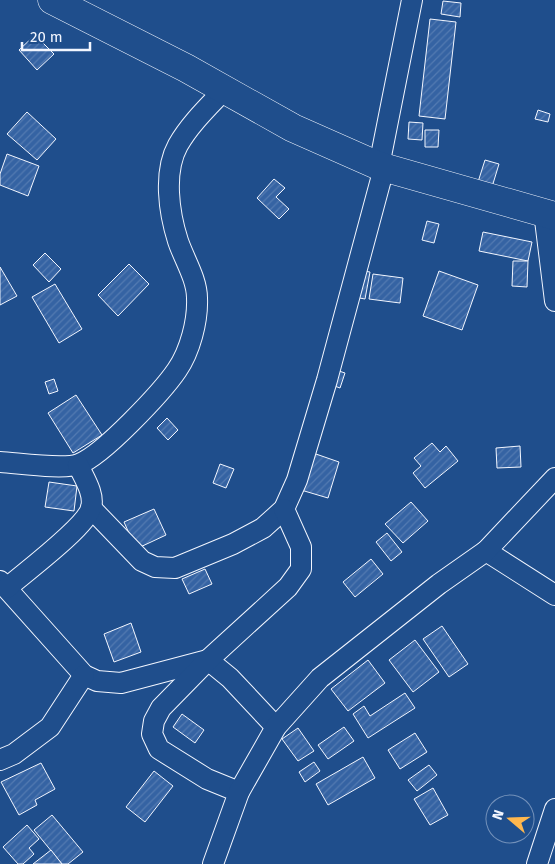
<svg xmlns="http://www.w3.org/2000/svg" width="555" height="864" viewBox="0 0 555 864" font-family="'Fira Sans',sans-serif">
<defs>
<pattern id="building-hatch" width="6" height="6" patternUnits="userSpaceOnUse" patternTransform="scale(1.25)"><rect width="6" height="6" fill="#3563a3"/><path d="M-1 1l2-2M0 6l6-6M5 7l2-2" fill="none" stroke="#537ab1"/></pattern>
</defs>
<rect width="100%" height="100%" fill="#1f4e8c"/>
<g fill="url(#building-hatch)" stroke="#f2f6ff">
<polygon points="443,1 461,3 460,17 441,14"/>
<polygon points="430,19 456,22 445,119 419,116"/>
<polygon points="35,35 54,54 37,70 19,50"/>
<polygon points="538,110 550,114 548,122 535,119"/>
<polygon points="27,112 56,139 37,160 7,134"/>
<polygon points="409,122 423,123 422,140 408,139"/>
<polygon points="425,130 439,130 438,147 425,147"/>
<polygon points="7,154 39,166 28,196 0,185 0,174"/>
<polygon points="485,160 499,164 492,187 478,182"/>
<polygon points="274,179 285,188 276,197 289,209 279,219 257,198"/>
<polygon points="427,221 439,224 434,243 422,240"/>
<polygon points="483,232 532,242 528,261 479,251"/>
<polygon points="45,253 61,269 49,282 33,265"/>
<polygon points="513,261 528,261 527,287 512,286"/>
<polygon points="129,264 149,284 118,316 98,295"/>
<polygon points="0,267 17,296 0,305"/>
<polygon points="358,270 370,272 365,299 354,297"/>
<polygon points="439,271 478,285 462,330 423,316"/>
<polygon points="373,274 403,278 400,303 369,299"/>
<polygon points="55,284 82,329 59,343 32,297"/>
<polygon points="336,370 345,373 340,388 332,385"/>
<polygon points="54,379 58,391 49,394 45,382"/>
<polygon points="76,395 102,435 73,453 48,413"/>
<polygon points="167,418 178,430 168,440 157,428"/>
<polygon points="432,443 440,452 446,446 458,461 425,488 413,473 421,466 414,458"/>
<polygon points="520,446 521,467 497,468 496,448"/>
<polygon points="313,453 339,462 328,498 301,490"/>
<polygon points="220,464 234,469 226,488 213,483"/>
<polygon points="49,482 77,486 74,511 45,507"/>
<polygon points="411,502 428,521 403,543 385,524"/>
<polygon points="154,509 166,535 136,549 124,522"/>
<polygon points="387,533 402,552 391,561 376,542"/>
<polygon points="371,559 383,574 355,597 343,582"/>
<polygon points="205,569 212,584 189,594 182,579"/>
<polygon points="131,623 141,652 114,662 104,634"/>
<polygon points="442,626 468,664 449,677 423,639"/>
<polygon points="415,640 439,672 413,692 389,660"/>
<polygon points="368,660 385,683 348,711 331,689"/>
<polygon points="405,693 415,708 368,738 353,714 364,706 370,716"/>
<polygon points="182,714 204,730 195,743 173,727"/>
<polygon points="344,727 354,741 328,759 318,745"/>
<polygon points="298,728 314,751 298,761 282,739"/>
<polygon points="415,733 427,752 400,769 388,750"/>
<polygon points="363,757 375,778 328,805 316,784"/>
<polygon points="314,762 320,771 305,782 299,772"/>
<polygon points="41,763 55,789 35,800 37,805 19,815 1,782"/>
<polygon points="429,765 437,775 417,791 408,780"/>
<polygon points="154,771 173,786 145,822 126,807"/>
<polygon points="433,788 448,815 430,825 414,799"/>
<polygon points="52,815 83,852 68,864 62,864 34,830"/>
<polygon points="27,825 39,839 29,848 34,854 23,864 18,864 3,847"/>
<polygon points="51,850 62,864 33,864"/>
</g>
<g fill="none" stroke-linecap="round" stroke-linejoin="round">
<defs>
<g id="street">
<polyline points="379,166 412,0"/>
<polyline points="544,212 555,301"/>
<path d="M0,462C18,463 64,470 79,464C103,455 162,392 177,370C190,351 198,321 197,298C197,279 184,259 178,241C169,213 163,172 178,145C190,124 208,107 224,90"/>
<polyline points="91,508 142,561 155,567 175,568 233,544 263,528 284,509 297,480 327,380 384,168"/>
<polyline points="486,551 555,595"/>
<polyline points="0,581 84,675 97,681 121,683 208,660 230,678 276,727"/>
<path d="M7,588C24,573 86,527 91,508C95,494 84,478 78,465"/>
<polyline points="0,760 14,754 50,727 84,675"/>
<polyline points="239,792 207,779 159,749 152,734 154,721 161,708 208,660 288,587 301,569 301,547 284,509"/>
<polyline points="213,864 239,792 276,727 320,678 439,584 486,551 555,478"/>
<polyline points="537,864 555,809"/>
</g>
<polyline id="secondary" points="52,0 186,68 293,128 379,166 555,216"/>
</defs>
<use href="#street" stroke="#f2f6ff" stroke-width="22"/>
<use href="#secondary" stroke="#f2f6ff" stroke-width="29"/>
<use href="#street" stroke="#1f4e8c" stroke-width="20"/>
<use href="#secondary" stroke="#1f4e8c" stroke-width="28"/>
</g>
<g transform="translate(510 819) rotate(289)"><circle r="24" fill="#1f4e8c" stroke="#7391ba"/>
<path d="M0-4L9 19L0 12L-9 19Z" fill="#ffb74d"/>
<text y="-8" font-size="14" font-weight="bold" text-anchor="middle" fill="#f2f6ff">N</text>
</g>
<path d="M22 42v8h68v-8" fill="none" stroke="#f2f6ff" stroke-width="2.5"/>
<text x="30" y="42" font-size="15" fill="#f2f6ff" stroke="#1f4e8c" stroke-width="4" paint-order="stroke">20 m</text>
</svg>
